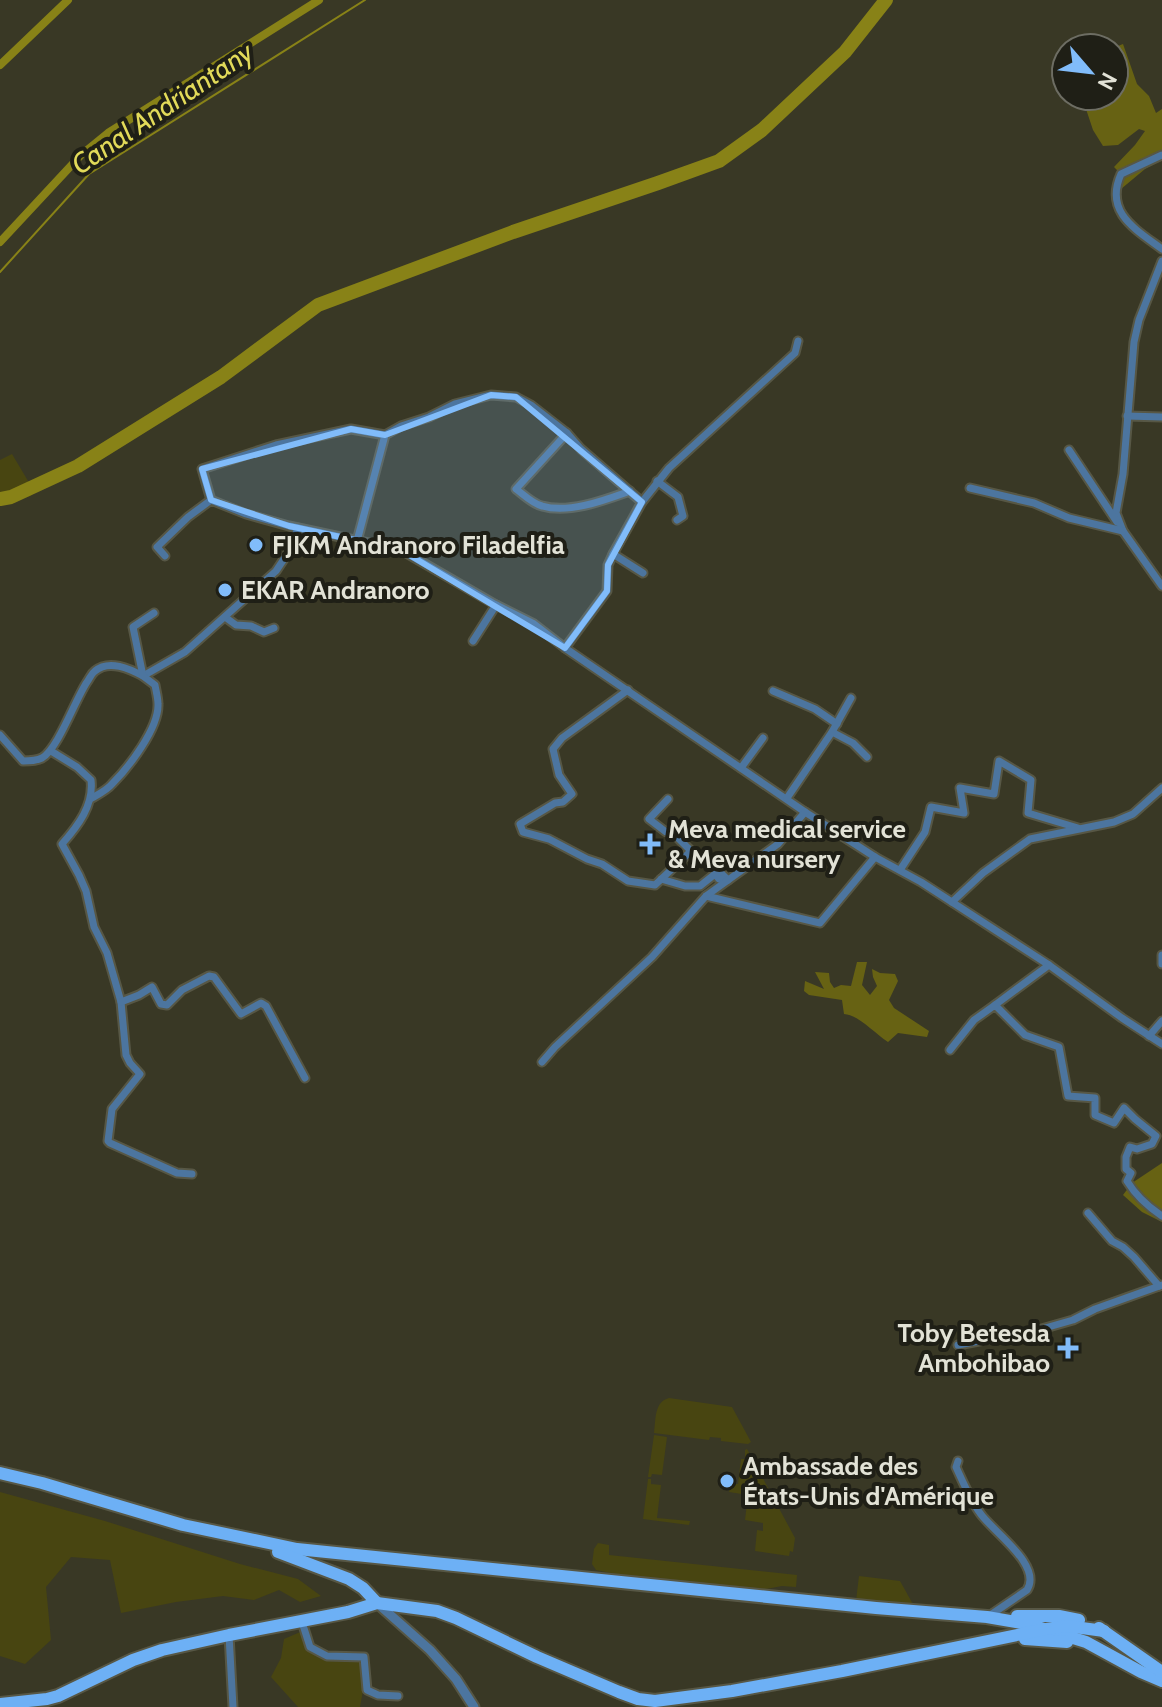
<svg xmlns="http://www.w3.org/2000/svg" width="1162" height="1707" viewBox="0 0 1162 1707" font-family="Cabin,sans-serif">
<rect width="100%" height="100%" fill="#393825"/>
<g fill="#484511">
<polygon points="12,454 34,491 31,496 0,505 0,460"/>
<path d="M669,1398L732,1407L751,1442L748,1444L721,1441V1438L710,1437L709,1440L654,1433C656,1419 654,1402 669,1398Z"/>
<polygon points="654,1435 667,1437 662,1475 652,1474 651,1477 648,1477"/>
<polygon points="747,1449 795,1538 793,1552 790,1551 789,1556 755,1551 757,1530 763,1531 763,1523 745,1520 748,1495 729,1492 731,1484 738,1484 741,1459 745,1459 745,1450"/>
<polygon points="648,1479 651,1479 651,1484 661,1485 657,1518 690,1521 689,1525 643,1519"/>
<polygon points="0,1492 105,1521 240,1564 298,1579 321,1596 300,1602 279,1590 254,1600 223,1596 176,1602 121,1613 110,1560 71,1557 46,1587 51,1640 25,1664 0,1656"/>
<polygon points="598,1543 609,1545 609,1555 797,1575 796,1587 782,1586 755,1591 620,1575 596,1570 592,1564 594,1549"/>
<polygon points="859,1576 900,1581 914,1606 856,1601"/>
<polygon points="305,1630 310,1650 327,1656 362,1657 364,1685 360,1707 298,1707 271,1677 281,1658 284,1639"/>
</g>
<g fill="#676213">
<polygon points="1123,44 1137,84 1149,96 1156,113 1162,109 1162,160 1145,169 1121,189 1121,174 1114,167 1135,145 1145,131 1139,129 1118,145 1103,146 1093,130 1083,100 1089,96 1114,96 1114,48 1113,48"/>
<path d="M857,962H867L862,985L870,995L877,986L873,977L872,969L880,973L895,974L898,981L889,1000L894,1008L929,1031L927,1037L898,1033L888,1042C874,1033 859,1015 844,1014L842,1000L809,995L804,991L805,981L824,989L815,972L829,973L830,982L834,988L841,985L851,986Z"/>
<polygon points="1162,1163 1162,1222 1142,1212 1123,1195 1132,1183"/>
</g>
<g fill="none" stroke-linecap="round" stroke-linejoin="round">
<polyline stroke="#888217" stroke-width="2" points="0,272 89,174 365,0"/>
<g stroke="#888217" stroke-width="8">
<polyline points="0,65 68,0"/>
<polyline points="0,242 81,155 108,133 319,0"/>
</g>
<polyline stroke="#888217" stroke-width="14" points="0,499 11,497 78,466 221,377 318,305 513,232 658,183 719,161 762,130 845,52 886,0"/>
<defs>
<g id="minor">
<path d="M1162,155L1121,174C1104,212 1135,229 1162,249"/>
<polyline points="1162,261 1139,320 1134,342 1123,474 1116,513 1123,531 1162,586"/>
<polyline points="1127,416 1162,417"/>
<path d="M567,433L516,489C524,495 533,504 542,506C569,514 605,500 630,491"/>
<polyline points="1069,450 1117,522"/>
<polyline points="657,481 678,497 683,516 677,520"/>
<polyline points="970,488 1034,503 1069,518 1123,531"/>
<polyline points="211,500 202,469 276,445 351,429 385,435 401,426 429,417 455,404 491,395 516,397 531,405 567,433 581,449 642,502"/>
<polyline points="357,541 385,435"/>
<polyline points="613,554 643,573"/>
<polyline points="165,556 157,547 188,517 211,500 246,514 289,526 401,550 496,605 534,624 565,648 805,812 875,857 921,882 1049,965 1122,1018 1162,1044"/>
<polyline points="225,617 236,625 251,626 264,632 274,628"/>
<polyline points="473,641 496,605"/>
<polyline points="565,648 607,591 608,565 613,554 642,502 669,468 795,353 798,341"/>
<polyline points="628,690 562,738 553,749 559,775 572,794 563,802 555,803 520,824 523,832 549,839 587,859 602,864 628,881 655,885 691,851"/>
<polyline points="773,691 815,709 837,724"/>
<polyline points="832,732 853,743 867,757"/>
<path d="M0,735L23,761C29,761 36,761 42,758C58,749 75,700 87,682C90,678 91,674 95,671C109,659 130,669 143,676L185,652L276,571L288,553L298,528"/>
<path d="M51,751L77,767L91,780C94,805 78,826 62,844L79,875L86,891L94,927L107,953L121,1002L126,1055L130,1063L140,1074L112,1109L108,1141L110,1143L177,1173L192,1174"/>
<polyline points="741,768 763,738"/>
<path d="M92,798C99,794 107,790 112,784C129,767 159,728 158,704C158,698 156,691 155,685L143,676L133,627L154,613"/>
<polyline points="787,798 832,732 851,698"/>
<polyline points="668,799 649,819 666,832 672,832 691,851 716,868 728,880"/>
<polyline points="900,870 925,832 931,807 964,813 960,788 994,794 999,761 1031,780 1028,813 1078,828"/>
<polyline points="661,879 685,886 700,886 715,874 719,879 726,880"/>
<polyline points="706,896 820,923 875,857"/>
<polyline points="952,902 983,873 1030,839 1114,822 1133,814 1162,788"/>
<polyline points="1162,955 1162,964"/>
<polyline points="121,1002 139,995 152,987 161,1004 167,1005 182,990 209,976 214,977 241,1014 261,1003 266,1006 305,1078"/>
<polyline points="995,1005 1049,965"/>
<polyline points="1149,1036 1162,1021"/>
<path d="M950,1050L974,1020L995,1005L1025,1035L1059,1047L1068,1096L1095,1098V1115L1114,1123L1124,1108L1135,1119L1156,1136L1152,1144L1137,1149L1130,1147L1126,1157V1169L1131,1173L1127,1181C1136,1196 1147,1206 1162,1216"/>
<polyline points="542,1062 555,1047 652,957 706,896 778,844 805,812"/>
<polyline points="1088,1213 1112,1241 1123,1247 1134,1257 1159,1286"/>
<polyline points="958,1345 1038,1330 1073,1320 1095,1309 1162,1285"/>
<path d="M958,1461L956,1467C963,1482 970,1499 980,1513C992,1531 1043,1565 1027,1590L989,1616"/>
<polyline points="302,1622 310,1647 327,1656 364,1657 367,1690 378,1695 398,1696"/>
<polyline points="229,1635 233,1707"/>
</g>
<polyline id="tertiary" points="377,1603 430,1650 456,1679 474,1707"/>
<g id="primary">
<polyline points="0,1473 42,1483 183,1525 297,1549 876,1608 987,1617 1028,1624 1086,1642 1141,1672 1162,1681"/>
<polyline points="278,1552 349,1579 363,1588 377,1603"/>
<polyline points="1017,1616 1059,1616 1079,1620"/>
<polyline points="1099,1628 1162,1672"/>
<polyline points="1025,1639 1067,1642"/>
<polyline points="0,1704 47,1699 58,1696 133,1660 162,1650 229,1635 348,1612 377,1603 437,1611 456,1618 537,1657 619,1692 638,1699 655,1701 732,1691 842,1671 1046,1629 1067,1626 1104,1631"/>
</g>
</defs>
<use href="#minor" stroke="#575745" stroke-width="11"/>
<use href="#tertiary" stroke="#575745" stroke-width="13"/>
<use href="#primary" stroke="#575745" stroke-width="16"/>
<use href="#minor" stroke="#4c759f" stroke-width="7"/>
<use href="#tertiary" stroke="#4c759f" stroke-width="9"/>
<use href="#primary" stroke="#6db0f5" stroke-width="12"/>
</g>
<path fill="#81bcfa" fill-opacity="0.2" stroke="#81bcfa" stroke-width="6" stroke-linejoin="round" d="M491,395L516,397L642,502L608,565L607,591L565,648L401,550L289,526L211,500L202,469L351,429L385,435Z"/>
<g fill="#81bcfa" stroke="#1f1f16" stroke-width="3">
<circle cx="256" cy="545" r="8"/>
<circle cx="225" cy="590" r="8"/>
<path d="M646 832h8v8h8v8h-8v8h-8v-8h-8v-8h8z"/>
<path d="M1064 1336h8v8h8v8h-8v8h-8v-8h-8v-8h8z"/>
<circle cx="727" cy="1481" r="8"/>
</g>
<g text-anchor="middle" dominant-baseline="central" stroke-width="8" stroke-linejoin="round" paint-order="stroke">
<g font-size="26" font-weight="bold" fill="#e2e2d6" stroke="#1f1f16" text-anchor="start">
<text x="272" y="545">FJKM Andranoro Filadelfia</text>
<text x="241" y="590">EKAR Andranoro</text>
<text x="668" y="829">Meva medical service<tspan x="668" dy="30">&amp; Meva nursery</tspan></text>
<text x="1050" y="1333" text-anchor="end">Toby Betesda<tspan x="1050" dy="30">Ambohibao</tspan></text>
<text x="743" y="1466">Ambassade des<tspan x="743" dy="30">États-Unis d'Amérique</tspan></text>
</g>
<g font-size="28" font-style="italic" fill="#e2da59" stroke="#1f1f16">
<text transform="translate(162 108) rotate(-34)">Canal Andriantany</text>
</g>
</g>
<g transform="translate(1090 72) rotate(118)"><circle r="38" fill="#1f1f16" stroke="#6d6d63" stroke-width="2"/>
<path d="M0-6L14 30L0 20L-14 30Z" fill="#81bcfa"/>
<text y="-12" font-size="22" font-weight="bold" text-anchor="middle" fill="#e2e2d6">N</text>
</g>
</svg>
